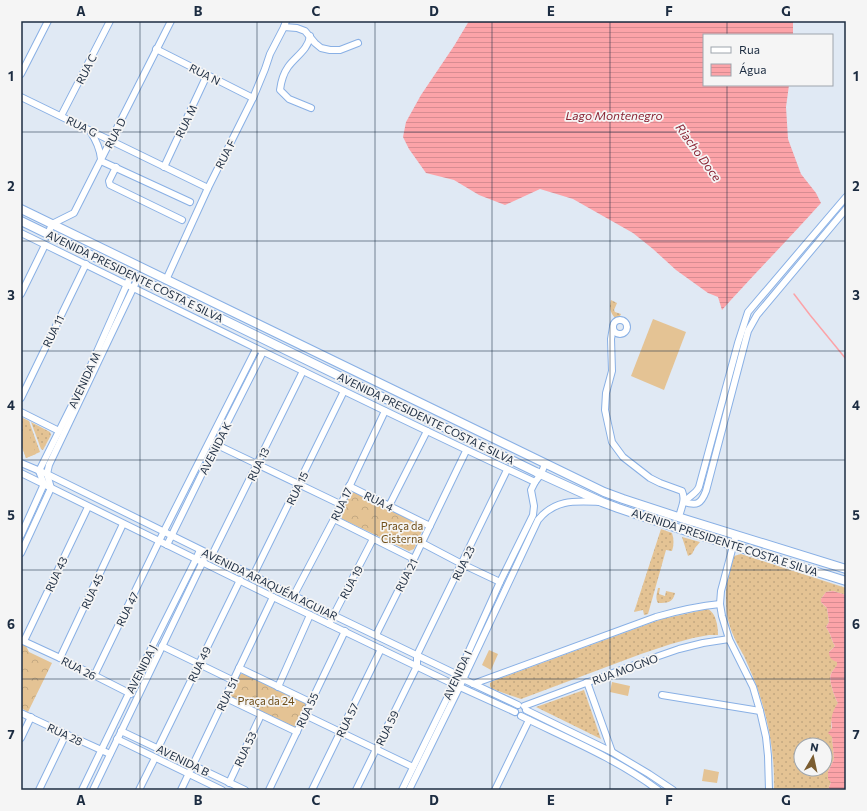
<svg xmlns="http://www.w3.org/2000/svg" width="867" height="811" viewBox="0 0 867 811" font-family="Commissioner,sans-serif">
<defs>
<pattern id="grass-dots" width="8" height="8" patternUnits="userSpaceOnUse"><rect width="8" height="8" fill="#e4c394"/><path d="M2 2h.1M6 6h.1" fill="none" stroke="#c3a881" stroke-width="1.8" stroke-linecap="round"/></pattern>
<pattern id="forest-crowns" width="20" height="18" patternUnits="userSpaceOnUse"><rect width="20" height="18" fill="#e4c394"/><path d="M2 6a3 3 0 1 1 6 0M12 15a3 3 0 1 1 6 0" fill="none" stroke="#c3a881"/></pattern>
<pattern id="water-rules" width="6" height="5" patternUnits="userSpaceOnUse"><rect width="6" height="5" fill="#fca3a8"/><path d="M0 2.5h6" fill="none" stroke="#d78c92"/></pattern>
</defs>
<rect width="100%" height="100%" fill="#e0e9f4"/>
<g fill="url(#grass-dots)" fill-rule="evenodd">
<path d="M611,300L617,303L614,310L615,312L621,314L619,318H615C610,312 609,307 611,300Z"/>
<polygon points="21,417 29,421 40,452 26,458 21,444"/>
<polygon points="31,422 50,432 51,435 43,450 41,449"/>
<path d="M661,529L672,533C674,539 674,545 672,551L666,550L648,614L644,615L643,610L634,612Z"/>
<polygon points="682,537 700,542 695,548 692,554 688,556"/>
<path d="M741,554L846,588V595L833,591L826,592L821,599V602L827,608L829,622L826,627C831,634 831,639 835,646L829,652L837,662V666C835,668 832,671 831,674C828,679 835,698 838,703L831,723L834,759L828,772L831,782L828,790H774C775,756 769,722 758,690C754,679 749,667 744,656C738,645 732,635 729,623C726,613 726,602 726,592C727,580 731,568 734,556ZM801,745H825V769H801Z"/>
<path d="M658,588H660L659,594L665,596L666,591L675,593C673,603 667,603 658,603C655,598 657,593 658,588Z"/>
<path d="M708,609C716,613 718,626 718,635H709L693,638L671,644L641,654L521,699L498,691L491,688L490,686V683L493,681L662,619Z"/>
<polygon points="584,690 601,739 536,707"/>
</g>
<g fill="url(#forest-crowns)">
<polygon points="354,492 421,524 423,529 414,549 409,551 342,519 340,514 350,494"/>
<polygon points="21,643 26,646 29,652 52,663 28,712 21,708"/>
<polygon points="243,673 305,702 307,706 296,727 291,729 231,700 230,695 239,675"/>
</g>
<g fill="#e4c394">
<polygon points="653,319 686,332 664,390 631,376"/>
<polygon points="28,431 36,454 26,458 21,444 21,434"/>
<polygon points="489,650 498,654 491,670 482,665"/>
<polygon points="612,682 630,686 628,696 610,692"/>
<polygon points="704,769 719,772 717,783 702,781"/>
</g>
<g fill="url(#water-rules)">
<path d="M469,21H793V35H704V85H789L786,107L788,139L801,174L816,193L821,203C789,239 754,274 722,310L718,297L708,293L676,270L653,249L633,233L573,199L540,189L505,205L479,195L454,180L426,173L409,149L403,137L406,122L421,95L454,46Z"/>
<path d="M833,591L846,595V790H828L831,782L828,779V772L834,759L832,737L828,733L832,728C830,718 833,710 838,703C835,698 828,679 831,674C832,671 835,668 837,665V662C832,660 829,658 829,652L835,646C831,639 831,634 826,627L829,622L827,608L821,602V599L826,592Z"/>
</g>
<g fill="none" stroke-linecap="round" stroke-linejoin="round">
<polyline stroke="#fca3a8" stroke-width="1.5" points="794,294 810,315 846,359"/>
<defs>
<g id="minor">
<polyline points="284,27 297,28 305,31 315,43 321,48 330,50 340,50 358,43"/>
<path d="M310,36C308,50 296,56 288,67C283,74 281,82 280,90L289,99L311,108"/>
<polyline points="156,49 253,98"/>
<polyline points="21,74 48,21"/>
<polyline points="21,97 208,188"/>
<polyline points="61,116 110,21"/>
<path d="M90,131C96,140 100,148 101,159"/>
<polyline points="101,161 190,202"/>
<polyline points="116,167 109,181 110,185 182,220"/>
<polyline points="164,167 207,75"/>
<path d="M21,233C192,316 362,402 535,482"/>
<polyline points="48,234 52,224 74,213 171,21"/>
<polyline points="166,280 208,188 253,98 265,69 270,54 284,27 286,21"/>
<polyline points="21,294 45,245"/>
<circle cx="620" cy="327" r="7"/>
<path d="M613,327L611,339L612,371L606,393L605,410L612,442L623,457L650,478L660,483L682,491C686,500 681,508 679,517"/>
<polyline points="21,398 86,264"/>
<polyline points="21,412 59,431"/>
<polyline points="213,443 340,504"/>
<polyline points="21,463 47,474 333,615 458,675 463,679 518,705"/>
<polyline points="21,473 273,597 449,682 515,712"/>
<polyline points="349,486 430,526"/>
<path d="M684,502C689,496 696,494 699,487L738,343L748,312L846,197"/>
<path d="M684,502C697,506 701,504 706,491L748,331L757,315L846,209"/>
<polyline points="389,506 427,431"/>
<polyline points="334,519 414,559"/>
<polyline points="21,535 44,484 39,471 83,383 131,275"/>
<polyline points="736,535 721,591 720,604 722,616 729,639 753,687 760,711 766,737 768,756 769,790"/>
<polyline points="422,543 462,564 500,582"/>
<polyline points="167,545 216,445 263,352"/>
<polyline points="21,553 51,488 47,474 49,465 138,278"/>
<polyline points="212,555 303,371"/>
<polyline points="252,578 344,391"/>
<polyline points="294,595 334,519 385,411"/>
<polyline points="329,624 373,539"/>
<polyline points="376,635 414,559 466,451"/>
<polyline points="21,640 60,658 131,694"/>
<polyline points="24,641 88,507"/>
<polyline points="162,646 234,681"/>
<polyline points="60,658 123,524"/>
<polyline points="239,668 310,702"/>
<polyline points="94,676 164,531 256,349"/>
<polyline points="587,682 612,752"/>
<path d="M473,684L656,617C677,611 698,606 720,604"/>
<polyline points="278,687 310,615"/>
<polyline points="662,695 760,711"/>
<polyline points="226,698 297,732"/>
<polyline points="524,706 653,658 679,649 703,643 729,639"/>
<polyline points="526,710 612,752 649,774 673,790"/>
<polyline points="21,713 66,734 110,754"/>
<polyline points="305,715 413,767"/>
<path d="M521,716C568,739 617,759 658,790"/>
<polyline points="121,731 245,790"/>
<polyline points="21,738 31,717"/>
<polyline points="117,739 222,790"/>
<polyline points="158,748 240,580"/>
<polyline points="229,783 261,715"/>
<polyline points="39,790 66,734"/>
<polyline points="82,790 129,693 196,559 200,550"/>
<polyline points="93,790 207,553"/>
<polyline points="139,790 155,758"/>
<polyline points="181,790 273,597"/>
<polyline points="269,790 345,631"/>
<polyline points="312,790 381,649"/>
<polyline points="356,790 417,666 417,655 507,470"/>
<polyline points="402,790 454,684 500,582 533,515 534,506 531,490 535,482 541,474 545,464"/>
<path d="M409,790L460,686L538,520C555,499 575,501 599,502"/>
<polyline points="495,790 529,720"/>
</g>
<g id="major">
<polyline points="21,209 604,492 623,499 681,518 846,569"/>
<polyline points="21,221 536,472 602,502 618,508 680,529 846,581"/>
</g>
</defs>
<use href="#minor" stroke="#89b0e5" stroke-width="8"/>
<use href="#major" stroke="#89b0e5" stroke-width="10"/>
<use href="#minor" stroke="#fff" stroke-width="6"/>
<use href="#major" stroke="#fff" stroke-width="8"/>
</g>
<path fill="none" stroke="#1c2c41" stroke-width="1" stroke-opacity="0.55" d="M140,21V790M257,21V790M375,21V790M492,21V790M610,21V790M727,21V35M727,85V790M21,132H846M21,241H846M21,351H846M21,460H846M21,570H846M21,679H846"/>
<g text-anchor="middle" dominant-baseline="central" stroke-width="3.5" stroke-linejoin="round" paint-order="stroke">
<g font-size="11" fill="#1c2c41" stroke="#f5f5f5">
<text transform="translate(86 69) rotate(-63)">RUA C</text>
<text transform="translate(205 74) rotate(27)">RUA N</text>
<text transform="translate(186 121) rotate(-64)">RUA M</text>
<text transform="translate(82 126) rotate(26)">RUA G</text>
<text transform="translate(115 133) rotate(-63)">RUA D</text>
<text transform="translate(225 154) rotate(-63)">RUA F</text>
<text transform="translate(135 276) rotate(26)">AVENIDA PRESIDENTE COSTA E SILVA</text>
<text transform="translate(53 331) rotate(-64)">RUA 11</text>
<text transform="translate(84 380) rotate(-65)">AVENIDA M</text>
<text transform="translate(426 418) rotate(26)">AVENIDA PRESIDENTE COSTA E SILVA</text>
<text transform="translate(215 448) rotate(-63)">AVENIDA K</text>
<text transform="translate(258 464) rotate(-64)">RUA 13</text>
<text transform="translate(297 488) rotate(-64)">RUA 15</text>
<text transform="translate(379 501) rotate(26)">RUA 4</text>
<text transform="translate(341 504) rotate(-65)">RUA 17</text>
<text transform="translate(725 542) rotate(18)">AVENIDA PRESIDENTE COSTA E SILVA</text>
<text transform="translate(463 563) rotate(-64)">RUA 23</text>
<text transform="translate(56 574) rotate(-65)">RUA 43</text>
<text transform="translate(406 575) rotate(-63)">RUA 21</text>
<text transform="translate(351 582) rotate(-62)">RUA 19</text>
<text transform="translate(270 584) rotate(26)">AVENIDA ARAQUÉM AGUIAR</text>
<text transform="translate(92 591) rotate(-65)">RUA 45</text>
<text transform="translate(127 609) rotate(-64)">RUA 47</text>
<text transform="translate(199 664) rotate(-64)">RUA 49</text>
<text transform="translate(79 668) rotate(27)">RUA 26</text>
<text transform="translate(141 669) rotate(-63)">AVENIDA J</text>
<text transform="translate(625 669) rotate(-20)">RUA MOGNO</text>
<text transform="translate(457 675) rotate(-65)">AVENIDA I</text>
<text transform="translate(227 694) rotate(-65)">RUA 51</text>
<text transform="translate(307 710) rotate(-65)">RUA 55</text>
<text transform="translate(347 720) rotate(-64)">RUA 57</text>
<text transform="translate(387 728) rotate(-64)">RUA 59</text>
<text transform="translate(65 734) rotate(25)">RUA 28</text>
<text transform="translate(245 749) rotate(-65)">RUA 53</text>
<text transform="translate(183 760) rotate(26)">AVENIDA B</text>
</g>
<g font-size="11" fill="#704f19" stroke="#f5f5f5">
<text x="402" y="525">Praça da<tspan x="402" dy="13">Cisterna</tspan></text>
<text x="266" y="700">Praça da 24</text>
</g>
<g font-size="12" font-style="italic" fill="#8a2535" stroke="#f5f5f5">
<text x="614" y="115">Lago Montenegro</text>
<text transform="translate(699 152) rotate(54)">Riacho Doce</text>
</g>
</g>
<rect width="867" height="811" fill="none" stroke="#f5f5f5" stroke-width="44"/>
<rect x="703" y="34" width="130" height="52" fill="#f5f5f5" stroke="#9ea5ad"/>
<rect x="711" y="47" width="20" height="6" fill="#ffffff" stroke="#9ea5ad"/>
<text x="739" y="54" font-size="12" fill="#1c2c41">Rua</text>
<rect x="711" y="64" width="20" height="12" fill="url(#water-rules)" stroke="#9ea5ad"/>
<text x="739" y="74" font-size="12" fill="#1c2c41">Água</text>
<g transform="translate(813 757) rotate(9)"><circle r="19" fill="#f5f5f5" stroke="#9ea5ad"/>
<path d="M0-3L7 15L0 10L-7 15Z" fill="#7b5d31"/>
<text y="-6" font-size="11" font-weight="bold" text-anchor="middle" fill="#1c2c41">N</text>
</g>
<rect x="22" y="22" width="823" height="767" fill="none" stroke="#1c2c41" stroke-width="1.5"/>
<g font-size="13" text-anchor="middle" font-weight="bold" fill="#1c2c41">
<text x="81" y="16">A</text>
<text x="198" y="16">B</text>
<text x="316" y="16">C</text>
<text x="434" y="16">D</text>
<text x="551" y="16">E</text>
<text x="669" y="16">F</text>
<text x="786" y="16">G</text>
<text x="11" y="81">1</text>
<text x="856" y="81">1</text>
<text x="11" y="191">2</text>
<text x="856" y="191">2</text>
<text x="11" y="300">3</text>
<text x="856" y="300">3</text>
<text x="11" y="410">4</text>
<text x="856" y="410">4</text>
<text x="11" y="520">5</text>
<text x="856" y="520">5</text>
<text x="11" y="629">6</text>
<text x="856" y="629">6</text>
<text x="11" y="739">7</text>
<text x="856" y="739">7</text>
<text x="81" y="805">A</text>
<text x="198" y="805">B</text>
<text x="316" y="805">C</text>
<text x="434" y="805">D</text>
<text x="551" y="805">E</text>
<text x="669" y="805">F</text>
<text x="786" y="805">G</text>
</g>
</svg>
